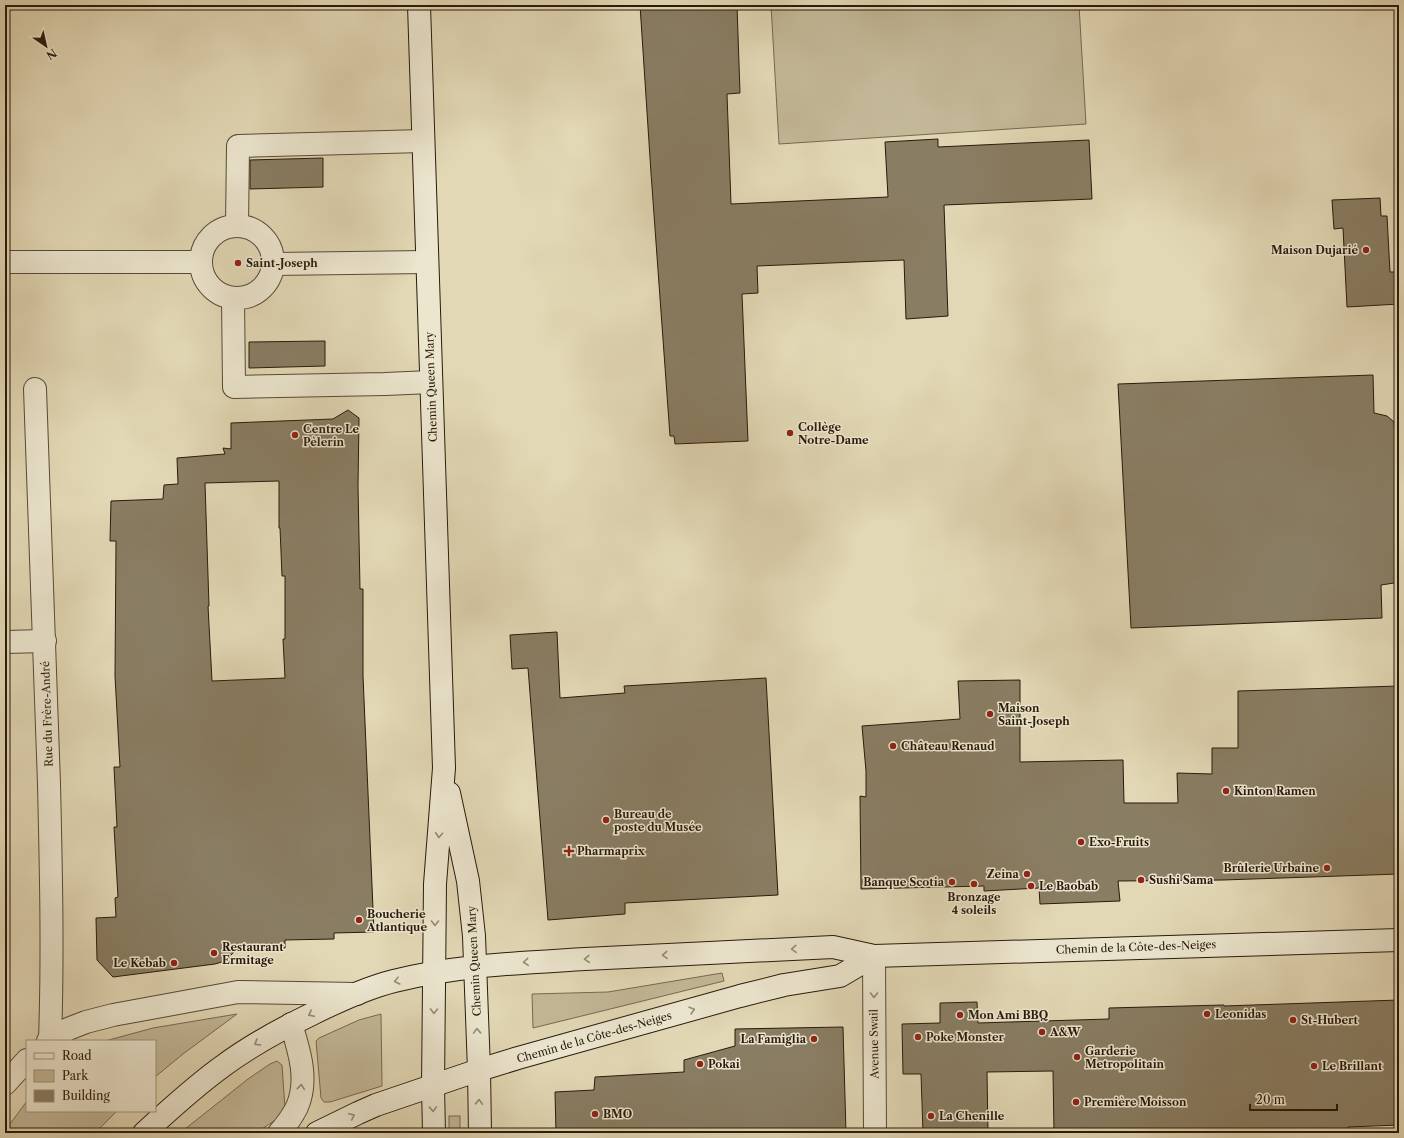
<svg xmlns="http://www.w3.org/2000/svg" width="1404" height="1138" viewBox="0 0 1404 1138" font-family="'Libre Caslon Text',serif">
<rect width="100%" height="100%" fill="#e2d8b5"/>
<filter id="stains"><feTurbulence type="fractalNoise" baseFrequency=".005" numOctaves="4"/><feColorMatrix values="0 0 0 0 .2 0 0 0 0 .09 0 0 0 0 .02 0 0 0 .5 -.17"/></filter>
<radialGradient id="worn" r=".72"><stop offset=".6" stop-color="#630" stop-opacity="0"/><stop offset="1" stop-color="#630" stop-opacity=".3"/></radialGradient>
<g fill="#c3b898" stroke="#766952">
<polygon points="771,5 1079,5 1086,124 779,144"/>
<polygon points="722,973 724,981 533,1028 532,994 608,992"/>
<polygon points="237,1014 183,1054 155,1077 155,1041 105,1041 153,1028"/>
<polygon points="381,1014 382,1086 330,1102 324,1102 321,1098 316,1041 319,1038 359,1020"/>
<polygon points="277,1061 282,1065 285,1108 277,1119 256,1133 180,1133 248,1079 270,1064"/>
<polygon points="27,1101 27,1111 117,1111 95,1133 5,1133 7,1128"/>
<rect x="449" y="1116" width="11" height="17"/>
</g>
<g fill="#897d63" stroke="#291a0b" fill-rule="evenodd">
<polygon points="640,5 737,5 740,93 727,94 731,204 888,197 885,142 938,139 938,147 1089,140 1092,199 944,205 948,316 906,319 904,260 757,266 758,293 742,294 748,441 675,444 674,436 670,436 651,173"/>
<polygon points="323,158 323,187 250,189 250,160"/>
<polygon points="1380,198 1381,216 1387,216 1390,272 1399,272 1399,304 1347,307 1343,228 1334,229 1332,200"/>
<polygon points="325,341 325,366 249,368 249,342"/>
<polygon points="1373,375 1374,413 1387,416 1394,422 1396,443 1399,519 1399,575 1394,583 1381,585 1382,618 1131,628 1118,384"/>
<path d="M348,410L359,418L358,486L360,589H363V676L374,932L334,933V939L285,940V948L235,951L225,961L215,964L113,977L97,960L96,918L116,917L115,898L118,897L114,827H117L114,767H120L115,676L116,541H110L111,501L163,499L164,485L178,484L177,458L225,454L223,448L231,449V423L333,419ZM279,481V528H280L282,576H285V639H283L285,678L212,681L208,606H209L205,483Z"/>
<polygon points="557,632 560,698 625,693 624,686 766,678 778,895 625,903 625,914 548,920 528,668 512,669 510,635"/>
<polygon points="1020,680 1020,762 1123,760 1124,803 1178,803 1177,773 1212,774 1212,748 1238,748 1238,691 1399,686 1399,874 1223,880 1118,881 1120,901 1040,904 1039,888 984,891 984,886 861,889 860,796 866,797 866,771 862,726 960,719 958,681"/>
<polygon points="1399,1000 1399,1125 1348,1127 1348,1133 1054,1133 1053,1071 987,1072 988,1133 923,1133 921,1074 903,1074 902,1024 940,1023 940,1003 977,1002 978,1023 1109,1019 1109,1008 1224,1005 1224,1006"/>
<polygon points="843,1027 846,1133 556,1133 555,1092 594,1090 595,1077 684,1072 684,1060 735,1046 735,1029"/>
</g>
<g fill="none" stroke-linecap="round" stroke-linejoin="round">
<defs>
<g id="street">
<circle cx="237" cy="262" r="36"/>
<polyline points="237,226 238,146 423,141"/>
<polyline points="5,262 201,262"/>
<polyline points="273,264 426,262"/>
<polyline points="233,298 234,387 385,384 431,382"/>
<path d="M35,389C40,521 45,653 49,784C51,870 53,955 50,1040"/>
<polyline points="5,642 45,641"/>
<polyline points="874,956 875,1133"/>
<polyline points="48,1041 68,1029 86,1022 113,1015 238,992 357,994"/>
<polyline points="5,1084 27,1060"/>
<path d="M279,1133C286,1125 292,1117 297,1107C309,1080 299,1050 291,1024"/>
</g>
<g id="secondary">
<polyline points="419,5 444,768 435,884 433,1086 434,1133"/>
<polyline points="449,793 468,881 474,936 479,1070 480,1133"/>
<path d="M144,1133C169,1110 195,1086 223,1066C251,1045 281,1029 312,1014C338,1001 366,988 394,981C457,965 521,963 585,959C668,955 750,951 833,947L874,956L1399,940"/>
<polyline points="317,1133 358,1113 376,1105 479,1070 518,1058 740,996 784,985 840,976 874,956"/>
</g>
</defs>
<use href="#street" stroke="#574a36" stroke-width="24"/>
<use href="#secondary" stroke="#291a0b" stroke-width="24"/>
<use href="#street" stroke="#ece6cf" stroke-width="22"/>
<use href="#secondary" stroke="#ece6cf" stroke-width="22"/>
</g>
<defs><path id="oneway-chevron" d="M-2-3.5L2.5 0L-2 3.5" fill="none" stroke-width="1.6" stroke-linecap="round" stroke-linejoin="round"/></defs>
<g stroke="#948a77">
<use href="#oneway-chevron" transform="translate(439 835) rotate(94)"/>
<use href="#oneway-chevron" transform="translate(435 923) rotate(90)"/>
<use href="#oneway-chevron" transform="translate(794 949) rotate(177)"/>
<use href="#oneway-chevron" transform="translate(665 955) rotate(177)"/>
<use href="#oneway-chevron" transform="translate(587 959) rotate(177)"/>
<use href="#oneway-chevron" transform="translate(526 962) rotate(175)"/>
<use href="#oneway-chevron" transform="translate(397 981) rotate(166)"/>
<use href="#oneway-chevron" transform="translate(874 995) rotate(90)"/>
<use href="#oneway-chevron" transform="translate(692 1010) rotate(-16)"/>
<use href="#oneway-chevron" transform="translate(434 1011) rotate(91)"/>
<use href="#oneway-chevron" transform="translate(311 1014) rotate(154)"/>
<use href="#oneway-chevron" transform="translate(477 1031) rotate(-92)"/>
<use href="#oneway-chevron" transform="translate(257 1043) rotate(149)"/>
<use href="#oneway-chevron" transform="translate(301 1087) rotate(-84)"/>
<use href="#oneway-chevron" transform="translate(479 1102) rotate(-88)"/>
<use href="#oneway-chevron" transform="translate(433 1109) rotate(88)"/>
<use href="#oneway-chevron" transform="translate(352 1116) rotate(-25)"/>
</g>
<g fill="#8f2418" stroke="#ece6cf" stroke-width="1.5">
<circle cx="1366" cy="250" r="4"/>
<circle cx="238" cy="263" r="4"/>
<circle cx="790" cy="433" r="4"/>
<circle cx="295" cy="435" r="4"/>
<circle cx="990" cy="714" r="4"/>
<circle cx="893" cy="746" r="4"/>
<circle cx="1226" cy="791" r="4"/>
<circle cx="606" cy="820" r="4"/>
<circle cx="1081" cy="842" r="4"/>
<path d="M567 845h4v4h4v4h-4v4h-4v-4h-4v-4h4z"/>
<circle cx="1327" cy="868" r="4"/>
<circle cx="1027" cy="874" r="4"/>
<circle cx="1141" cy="880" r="4"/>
<circle cx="952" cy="882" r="4"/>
<circle cx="974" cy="884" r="4"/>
<circle cx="1031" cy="886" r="4"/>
<circle cx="359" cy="920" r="4"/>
<circle cx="214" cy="953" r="4"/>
<circle cx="174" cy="963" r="4"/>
<circle cx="1207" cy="1014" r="4"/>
<circle cx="960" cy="1015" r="4"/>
<circle cx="1293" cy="1020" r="4"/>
<circle cx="1042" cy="1032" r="4"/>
<circle cx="918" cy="1037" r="4"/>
<circle cx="814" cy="1039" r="4"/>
<circle cx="1077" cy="1057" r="4"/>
<circle cx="700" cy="1064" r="4"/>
<circle cx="1314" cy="1066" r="4"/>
<circle cx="1076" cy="1102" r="4"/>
<circle cx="595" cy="1114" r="4"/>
<circle cx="931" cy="1116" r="4"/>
</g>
<g text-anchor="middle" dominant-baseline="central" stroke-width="3" stroke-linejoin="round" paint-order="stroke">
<g font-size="11" font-weight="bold" fill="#291a0b" stroke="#ece6cf" text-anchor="start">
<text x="1358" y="250" text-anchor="end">Maison Dujarié</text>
<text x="246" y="263">Saint-Joseph</text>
<text x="798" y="427">Collège<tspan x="798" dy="13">Notre-Dame</tspan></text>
<text x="303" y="429">Centre Le<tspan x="303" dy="13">Pèlerin</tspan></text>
<text x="998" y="708">Maison<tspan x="998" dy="13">Saint-Joseph</tspan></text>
<text x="901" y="746">Château Renaud</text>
<text x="1234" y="791">Kinton Ramen</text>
<text x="614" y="814">Bureau de<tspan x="614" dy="13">poste du Musée</tspan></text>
<text x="1089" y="842">Exo-Fruits</text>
<text x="577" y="851">Pharmaprix</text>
<text x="1319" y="868" text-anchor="end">Brûlerie Urbaine</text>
<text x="1019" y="874" text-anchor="end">Zeina</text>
<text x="1149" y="880">Sushi Sama</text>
<text x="944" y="882" text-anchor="end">Banque Scotia</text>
<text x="1039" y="886">Le Baobab</text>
<text x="974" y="897" text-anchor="middle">Bronzage<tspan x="974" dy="13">4 soleils</tspan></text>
<text x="367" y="914">Boucherie<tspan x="367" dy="13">Atlantique</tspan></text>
<text x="222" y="947">Restaurant<tspan x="222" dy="13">Ermitage</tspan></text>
<text x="166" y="963" text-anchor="end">Le Kebab</text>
<text x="1215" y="1014">Leonidas</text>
<text x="968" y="1015">Mon Ami BBQ</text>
<text x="1301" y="1020">St-Hubert</text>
<text x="1050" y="1032">A&amp;W</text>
<text x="926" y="1037">Poke Monster</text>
<text x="806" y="1039" text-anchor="end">La Famiglia</text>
<text x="1085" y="1051">Garderie<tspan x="1085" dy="13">Metropolitain</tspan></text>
<text x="708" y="1064">Pokai</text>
<text x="1322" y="1066">Le Brillant</text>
<text x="1084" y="1102">Première Moisson</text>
<text x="603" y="1114">BMO</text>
<text x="939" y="1116">La Chenille</text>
</g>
<g font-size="11" fill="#291a0b" stroke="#ece6cf">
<text transform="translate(431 387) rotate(-92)">Chemin Queen Mary</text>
<text transform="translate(47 714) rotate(-92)">Rue du Frère-André</text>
<text transform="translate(1136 947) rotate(-2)">Chemin de la Côte-des-Neiges</text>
<text transform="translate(474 961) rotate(-93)">Chemin Queen Mary</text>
<text transform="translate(594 1037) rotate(-16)">Chemin de la Côte-des-Neiges</text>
<text transform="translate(874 1044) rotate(-91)">Avenue Swail</text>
</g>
</g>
<rect width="1404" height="1138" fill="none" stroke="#e2d8b5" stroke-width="20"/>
<rect x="6" y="6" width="1392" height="1126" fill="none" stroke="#291a0b" stroke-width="2"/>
<rect x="10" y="10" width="1384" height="1118" fill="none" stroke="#291a0b"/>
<rect x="26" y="1040" width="130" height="72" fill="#ece6cf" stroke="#9e9481"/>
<rect x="34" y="1053" width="20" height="6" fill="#ece6cf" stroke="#9e9481"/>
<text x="62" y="1060" font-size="12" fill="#291a0b">Road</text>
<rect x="34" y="1070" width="20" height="12" fill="#c3b898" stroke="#9e9481"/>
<text x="62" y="1080" font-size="12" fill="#291a0b">Park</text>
<rect x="34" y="1090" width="20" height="12" fill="#897d63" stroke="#9e9481"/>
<text x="62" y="1100" font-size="12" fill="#291a0b">Building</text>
<g transform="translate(46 46) rotate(146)" stroke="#ece6cf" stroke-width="3" paint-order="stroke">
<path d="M0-3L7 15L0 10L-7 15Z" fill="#291a0b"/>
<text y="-6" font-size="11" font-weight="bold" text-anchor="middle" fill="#291a0b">N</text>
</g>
<path d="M1250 1104v6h87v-6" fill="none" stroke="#291a0b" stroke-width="2"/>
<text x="1256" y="1104" font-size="12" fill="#291a0b" stroke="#ece6cf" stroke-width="3" paint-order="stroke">20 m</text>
<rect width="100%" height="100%" filter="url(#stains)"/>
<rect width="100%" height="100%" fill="url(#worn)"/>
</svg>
